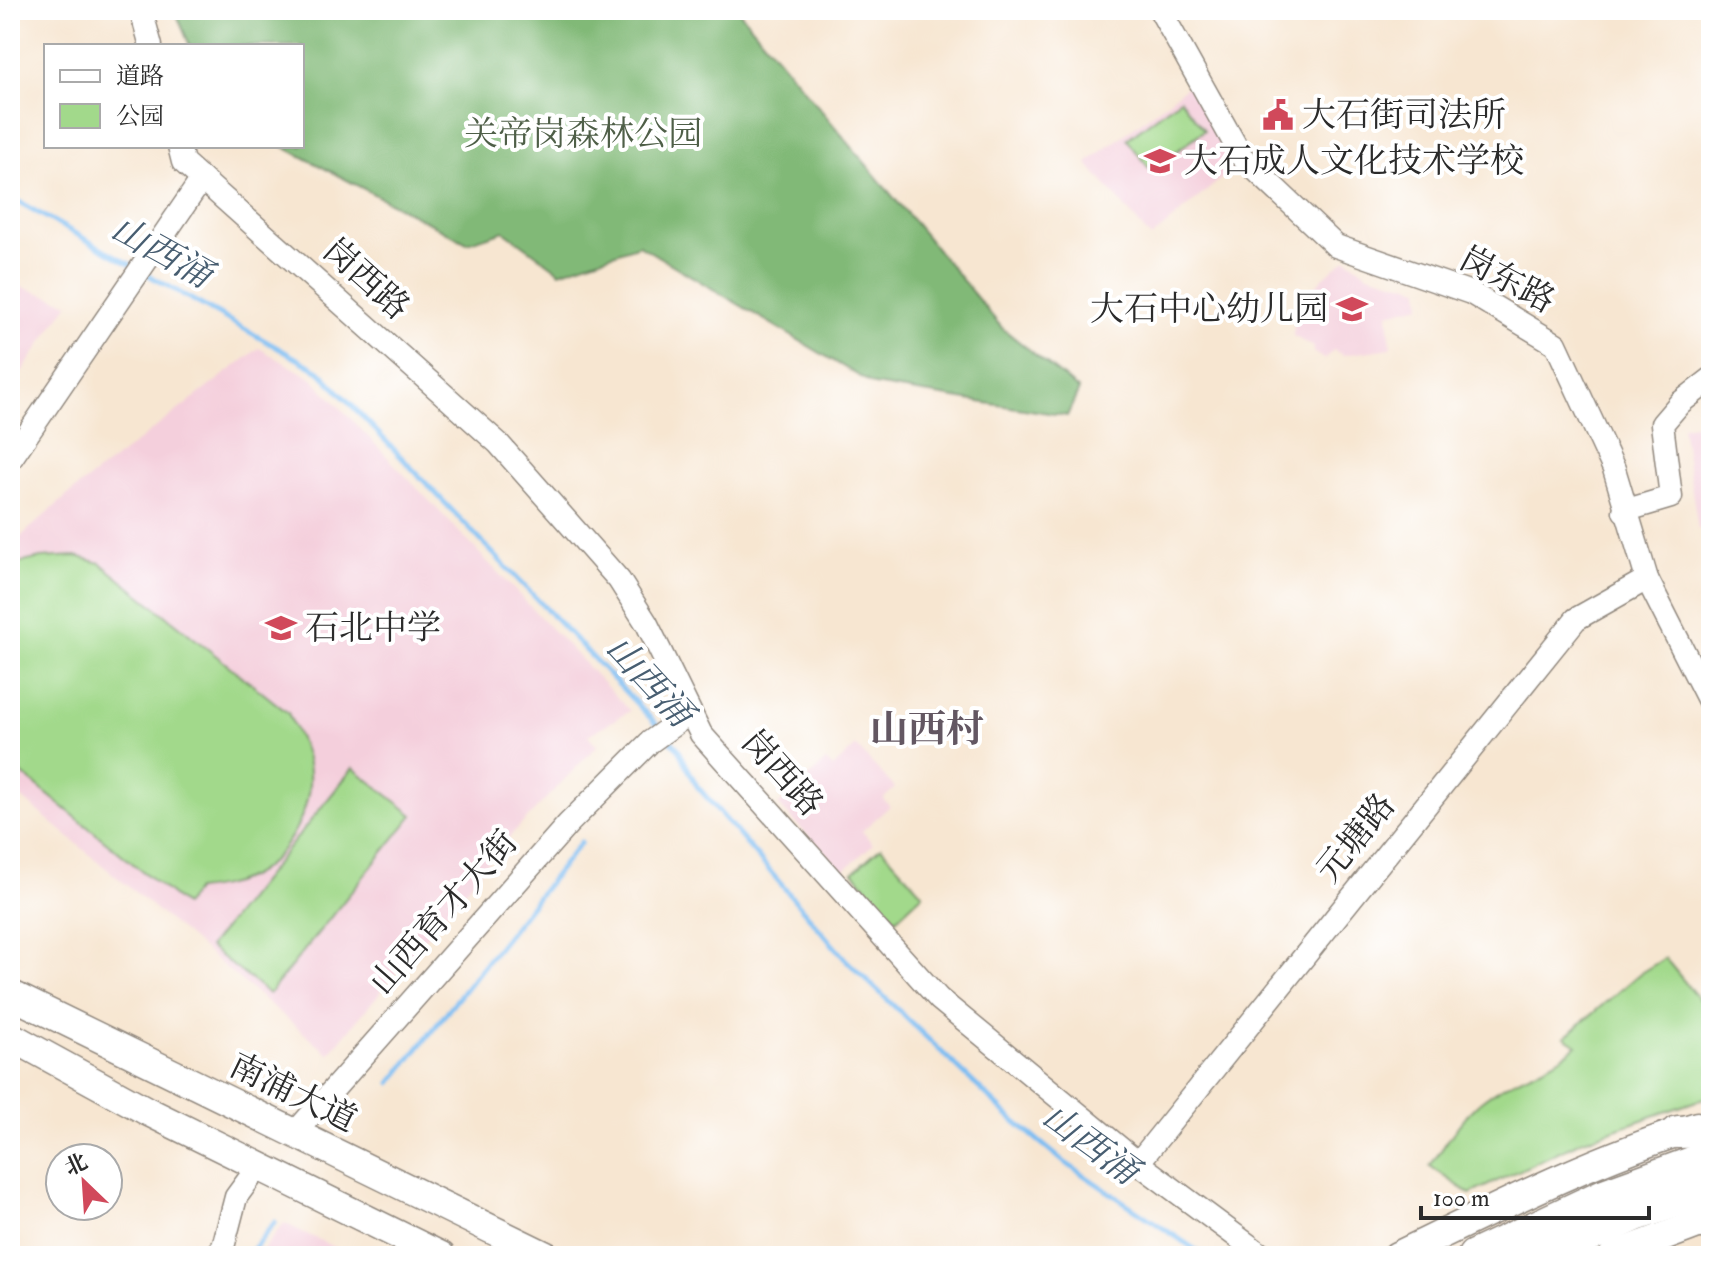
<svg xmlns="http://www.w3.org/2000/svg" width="1721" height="1266" viewBox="0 0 1721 1266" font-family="'IM FELL Double Pica','Noto Serif SC',serif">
<rect width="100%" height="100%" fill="#fff"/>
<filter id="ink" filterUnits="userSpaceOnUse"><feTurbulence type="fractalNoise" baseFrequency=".0125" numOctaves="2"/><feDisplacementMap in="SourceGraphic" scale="16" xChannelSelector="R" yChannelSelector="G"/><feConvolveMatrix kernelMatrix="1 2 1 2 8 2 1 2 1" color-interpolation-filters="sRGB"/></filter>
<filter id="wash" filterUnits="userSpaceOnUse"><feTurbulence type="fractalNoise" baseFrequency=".006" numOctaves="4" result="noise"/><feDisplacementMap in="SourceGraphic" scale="32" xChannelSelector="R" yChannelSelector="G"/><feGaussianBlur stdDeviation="1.8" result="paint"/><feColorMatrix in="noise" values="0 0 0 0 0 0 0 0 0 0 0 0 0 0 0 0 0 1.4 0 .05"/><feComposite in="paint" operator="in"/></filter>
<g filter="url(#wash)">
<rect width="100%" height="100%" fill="#f7e6d1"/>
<g fill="#f4cfdc">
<polygon points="1189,85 1236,166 1151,238 1087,163"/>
<polygon points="1346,258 1368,274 1420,288 1421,305 1388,313 1391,348 1343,355 1333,350 1325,360 1313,352 1314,347 1293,336 1296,312 1321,280"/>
<polygon points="10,283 69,303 10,389"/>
<polygon points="259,348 313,379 630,711 588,735 597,746 508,838 329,1054 10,788 10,546 68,495"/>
<polygon points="1711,421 1711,531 1698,529 1682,426"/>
<polygon points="856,746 895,788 883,799 890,806 862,831 873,844 843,871 778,805 826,761 833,768"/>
<polygon points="284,1223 352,1256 258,1256"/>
</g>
<g fill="#a2d98b" stroke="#66825b" stroke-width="2">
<polygon points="1180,99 1204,130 1151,171 1127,139"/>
<path d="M76,556L100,563L288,713C296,731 308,752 309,772C312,813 283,863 245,879C229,886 213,888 196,890L184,905L10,764V565L41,558Z"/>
<polygon points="353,768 413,815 269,994 209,947"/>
<polygon points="881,847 923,894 896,919 853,872"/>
<path d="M1665,958L1711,1014V1096L1581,1141L1470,1194L1430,1166C1445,1146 1460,1119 1480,1102C1509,1078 1549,1070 1577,1045L1565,1037L1639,974Z"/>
</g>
<polygon fill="#81b977" stroke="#567251" stroke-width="2" points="175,10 738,10 1002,328 1079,390 1067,416 874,385 639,245 560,272 504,231 467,243 282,146 302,146 302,46 190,46"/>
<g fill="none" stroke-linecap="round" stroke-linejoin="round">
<g stroke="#7dbdf2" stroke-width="5">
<polyline points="10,197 135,267"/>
<polyline points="143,272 319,371 659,727"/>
<polyline points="668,738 677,747 697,786 845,959 1006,1114 1064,1162 1205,1256"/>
<polyline points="391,1083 581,842"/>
<polyline points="248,1256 275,1222"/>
</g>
</g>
</g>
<g filter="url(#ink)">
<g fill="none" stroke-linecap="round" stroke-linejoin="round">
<defs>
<g id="minor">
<polyline points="141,10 151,46"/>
<polyline points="1160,10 1242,157 1336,246 1471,293 1556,344 1614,469 1647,579 1711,705"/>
<polyline points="179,146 183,162 498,443 619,580 647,624 701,734 939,999 1138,1163 1263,1256"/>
<polyline points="10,460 202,179"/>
<polyline points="1624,511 1671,497 1662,424 1680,403 1711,379"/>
<polyline points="294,1134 568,824 650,742 690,713"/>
<polyline points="1138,1163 1576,619 1647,579"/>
<polyline points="216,1256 223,1247 236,1197 258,1167"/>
</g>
<g id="major">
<polyline points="10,994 546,1256"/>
<polyline points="10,1036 147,1111 441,1256"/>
<path d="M1397,1256C1496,1208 1592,1159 1697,1126"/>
<polyline points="1613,1256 1711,1219"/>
</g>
<g id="highway">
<polyline points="1678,1132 1711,1131"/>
<polyline points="1704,1222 1711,1218"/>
<polyline points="1474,1256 1604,1195 1711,1156"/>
<polyline points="1544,1256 1636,1215 1711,1189"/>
</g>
</defs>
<use href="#minor" stroke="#91887e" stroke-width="25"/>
<use href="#major" stroke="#91887e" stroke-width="31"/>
<use href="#highway" stroke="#91887e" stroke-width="35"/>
<use href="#minor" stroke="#fff" stroke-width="22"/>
<use href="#major" stroke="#fff" stroke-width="28"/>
<use href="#highway" stroke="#fff" stroke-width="32"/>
</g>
</g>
<defs>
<symbol id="civic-bare" viewBox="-9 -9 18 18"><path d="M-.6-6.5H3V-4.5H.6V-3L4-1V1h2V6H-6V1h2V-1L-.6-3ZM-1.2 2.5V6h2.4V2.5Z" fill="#d1495b" stroke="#fff" stroke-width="2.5" paint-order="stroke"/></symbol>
<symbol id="school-bare" viewBox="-9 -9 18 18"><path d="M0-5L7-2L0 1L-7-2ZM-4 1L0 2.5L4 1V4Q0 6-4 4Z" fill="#d1495b" stroke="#fff" stroke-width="2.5" paint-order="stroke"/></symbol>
</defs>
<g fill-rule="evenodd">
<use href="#civic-bare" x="1256" y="93" width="44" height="44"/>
<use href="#school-bare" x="1138" y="139" width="44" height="44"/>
<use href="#school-bare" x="1330" y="287" width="44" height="44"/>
<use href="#school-bare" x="259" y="606" width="44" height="44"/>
</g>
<g text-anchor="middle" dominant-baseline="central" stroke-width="8" stroke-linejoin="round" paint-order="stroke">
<g font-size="34" fill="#2b2b2b" stroke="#fff" text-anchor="start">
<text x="1302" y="115">大石街司法所</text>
<text x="1184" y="161">大石成人文化技术学校</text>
<text x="1328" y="309" text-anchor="end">大石中心幼儿园</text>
<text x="305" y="628">石北中学</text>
</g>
<g font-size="34" fill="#4f5f48" stroke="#fff">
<text x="583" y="134">关帝岗森林公园</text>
</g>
<g font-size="34" fill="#2b2b2b" stroke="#fff">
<text transform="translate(366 279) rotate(42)">岗西路</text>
<text transform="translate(1507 280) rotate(28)">岗东路</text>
<text transform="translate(782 773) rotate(48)">岗西路</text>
<text transform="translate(1356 838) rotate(-51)">元塘路</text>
<text transform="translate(444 913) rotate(-49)">山西育才大街</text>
<text transform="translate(293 1093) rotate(26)">南浦大道</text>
</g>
<g font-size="36" font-style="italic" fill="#485e71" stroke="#fff">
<text transform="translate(161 252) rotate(29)">山西涌</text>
<text transform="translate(649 681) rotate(47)">山西涌</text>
<text transform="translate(1090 1144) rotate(36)">山西涌</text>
</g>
<g font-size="38" font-weight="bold" fill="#635762" stroke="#fff">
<text x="927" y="730">山西村</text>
</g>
</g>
<rect width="1721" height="1266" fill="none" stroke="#fff" stroke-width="40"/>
<rect x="44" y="44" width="260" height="104" fill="#ffffff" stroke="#aaaaaa" stroke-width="2"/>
<rect x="60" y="70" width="40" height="12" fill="#ffffff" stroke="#aaaaaa" stroke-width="2"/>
<text x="116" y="84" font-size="24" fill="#2b2b2b">道路</text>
<rect x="60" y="104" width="40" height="24" fill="#a2d98b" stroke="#aaaaaa" stroke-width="2"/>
<text x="116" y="124" font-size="24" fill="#2b2b2b">公园</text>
<g transform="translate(84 1182) rotate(335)"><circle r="38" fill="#ffffff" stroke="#aaaaaa" stroke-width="2"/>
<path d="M0-6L14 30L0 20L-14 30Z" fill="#d1495b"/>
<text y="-12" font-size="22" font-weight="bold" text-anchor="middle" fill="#2b2b2b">北</text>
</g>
<path d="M1421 1206v12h228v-12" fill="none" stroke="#2b2b2b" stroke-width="4"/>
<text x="1433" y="1206" font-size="24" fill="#2b2b2b" stroke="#ffffff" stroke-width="6" paint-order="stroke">100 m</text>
</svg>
